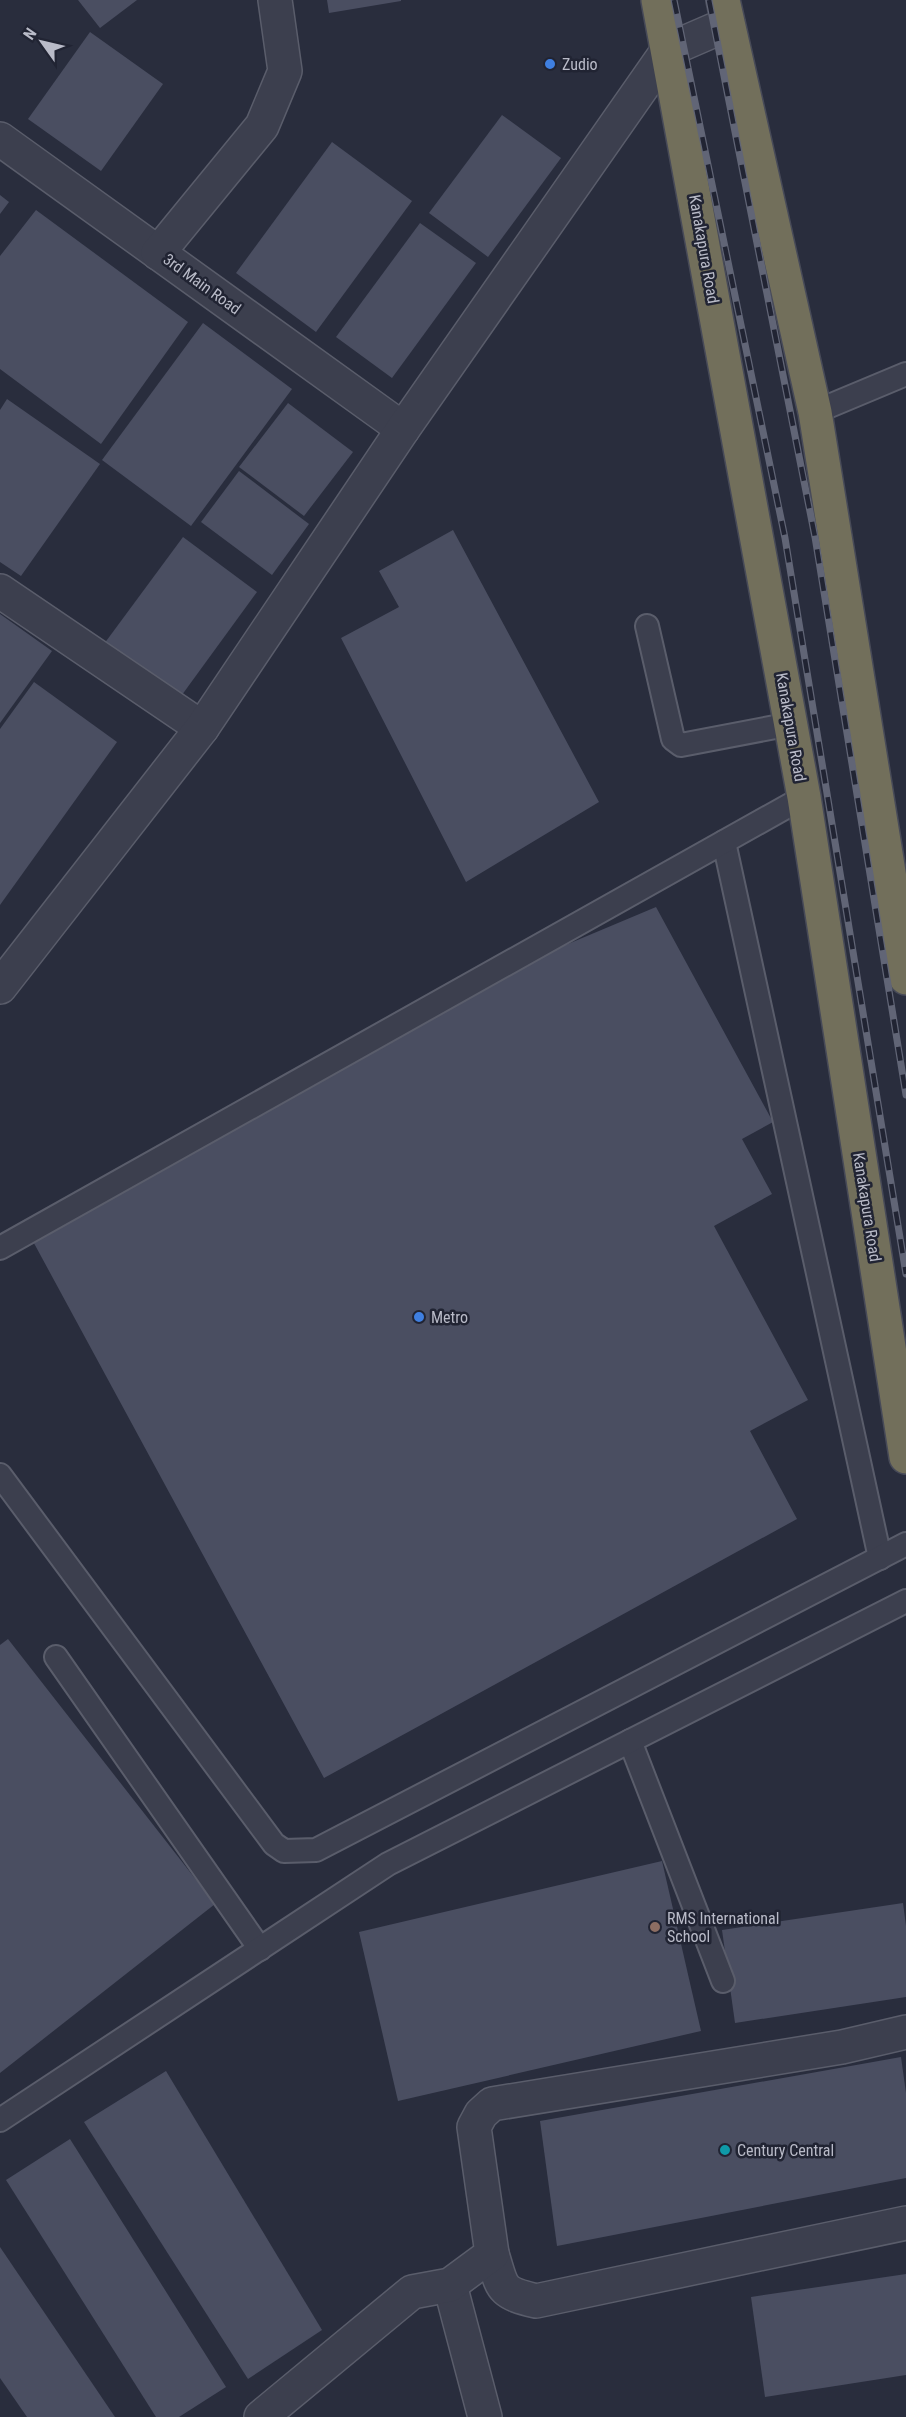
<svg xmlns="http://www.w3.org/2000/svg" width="906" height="2417" viewBox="0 0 906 2417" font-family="'Roboto Condensed',sans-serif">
<rect width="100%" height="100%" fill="#292d3d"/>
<g fill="#4a4e61">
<polygon points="78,0 137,0 100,28"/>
<polygon points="327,0 401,0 401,1 329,13"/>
<polygon points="90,32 163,84 101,171 28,119"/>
<polygon points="502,115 561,158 488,257 429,213"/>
<polygon points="332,142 412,201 316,332 236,273"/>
<polygon points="0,195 9,202 0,214"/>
<polygon points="36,210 188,322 101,444 0,369 0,256"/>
<polygon points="420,223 476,263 392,378 336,337"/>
<polygon points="203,323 292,389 191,526 102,460"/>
<polygon points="7,399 100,464 21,576 0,562 0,410"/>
<polygon points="288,403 353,452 304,516 239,467"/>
<polygon points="239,471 309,524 272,575 201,522"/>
<polygon points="453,530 599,802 466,882 341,638 399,607 379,571"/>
<polygon points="183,537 257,592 179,699 104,644"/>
<polygon points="0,614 52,651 0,723"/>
<polygon points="34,682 117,742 0,905 0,729"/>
<polygon points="656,907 773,1122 742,1139 772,1194 714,1226 808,1400 750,1431 797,1519 324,1778 29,1234 518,965"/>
<polygon points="8,1639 215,1904 0,2073 0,1645"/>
<polygon points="662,1861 701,2031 398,2101 359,1932"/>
<polygon points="903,1903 906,1926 906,1997 735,2023 722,1930"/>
<polygon points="901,2057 906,2093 906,2178 557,2246 540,2121"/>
<polygon points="166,2071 322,2330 248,2379 84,2122"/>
<polygon points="70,2139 226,2387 179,2417 156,2417 6,2180"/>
<polygon points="0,2247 115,2417 27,2417 0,2378"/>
<polygon points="906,2274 906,2375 765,2397 751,2297"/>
</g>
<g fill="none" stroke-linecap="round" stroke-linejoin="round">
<defs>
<g id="lane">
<polyline points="815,412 906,374"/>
<polyline points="647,626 673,739 681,745 791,724"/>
<polyline points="724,842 880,1558"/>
<polyline points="0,1248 804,797"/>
<polyline points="0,1475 274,1844 284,1851 316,1850 906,1544"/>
<polyline points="56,1657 260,1949"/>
<polyline points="630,1741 723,1981"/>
<polyline points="0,2120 388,1864 906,1601"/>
</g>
<g id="street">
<polyline points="0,139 403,429"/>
<polyline points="158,253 262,126 285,71 275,0"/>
<polyline points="0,591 202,728"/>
<polyline points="0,987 202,728 403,429 668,50 728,24"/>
<path d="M492,2254C503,2289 499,2292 536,2301L906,2223"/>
<polyline points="450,2285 485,2417"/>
<polyline points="261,2417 412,2292 450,2285 492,2254 474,2127 481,2114 492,2104 842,2047 906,2032"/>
</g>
<g id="highway">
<polyline points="658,0 804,797 906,1457"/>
<polyline points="723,0 815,412 906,978"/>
</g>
</defs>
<use href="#lane" stroke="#5a5d6b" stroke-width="26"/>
<use href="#street" stroke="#5a5d6b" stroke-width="36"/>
<use href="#highway" stroke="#474a58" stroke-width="36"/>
<use href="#lane" stroke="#3c3f4e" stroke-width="22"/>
<use href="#street" stroke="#3c3f4e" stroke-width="33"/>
<use href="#highway" stroke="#726f5b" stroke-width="33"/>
<defs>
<g id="rail">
<polyline points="674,0 785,538 906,1274"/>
<polyline points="709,0 815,537 906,1095"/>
</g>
</defs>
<use href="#rail" stroke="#616576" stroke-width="7"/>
<use href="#rail" stroke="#212433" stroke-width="4.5" stroke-dasharray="14" stroke-linecap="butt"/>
</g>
<g fill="#3f7fe0" stroke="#212433" stroke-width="2">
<circle cx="550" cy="64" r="6"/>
<circle cx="419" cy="1317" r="6"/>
</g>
<circle fill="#8d6e63" stroke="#212433" stroke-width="2" cx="655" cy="1927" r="6"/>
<circle fill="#0f9aa8" stroke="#212433" stroke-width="2" cx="725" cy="2150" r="6"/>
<g text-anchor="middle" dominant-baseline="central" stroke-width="5" stroke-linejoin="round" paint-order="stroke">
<g font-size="16" fill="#b9bbc8" stroke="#212433" text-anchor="start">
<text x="562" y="64">Zudio</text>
<text x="431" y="1317">Metro</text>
<text x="667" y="1918">RMS International<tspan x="667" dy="18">School</tspan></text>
<text x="737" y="2150">Century Central</text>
</g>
<g font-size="16" fill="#b9bbc8" stroke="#212433">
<text transform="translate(704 249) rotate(80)">Kanakapura Road</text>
<text transform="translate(202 284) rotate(36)">3rd Main Road</text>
<text transform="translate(791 727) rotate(80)">Kanakapura Road</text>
<text transform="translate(867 1207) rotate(81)">Kanakapura Road</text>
</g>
</g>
<g transform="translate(42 42) rotate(304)" stroke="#212433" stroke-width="4.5" paint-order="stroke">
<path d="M0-4.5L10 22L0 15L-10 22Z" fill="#b9bbc8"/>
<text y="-9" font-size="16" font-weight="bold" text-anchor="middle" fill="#b9bbc8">N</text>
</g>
</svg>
